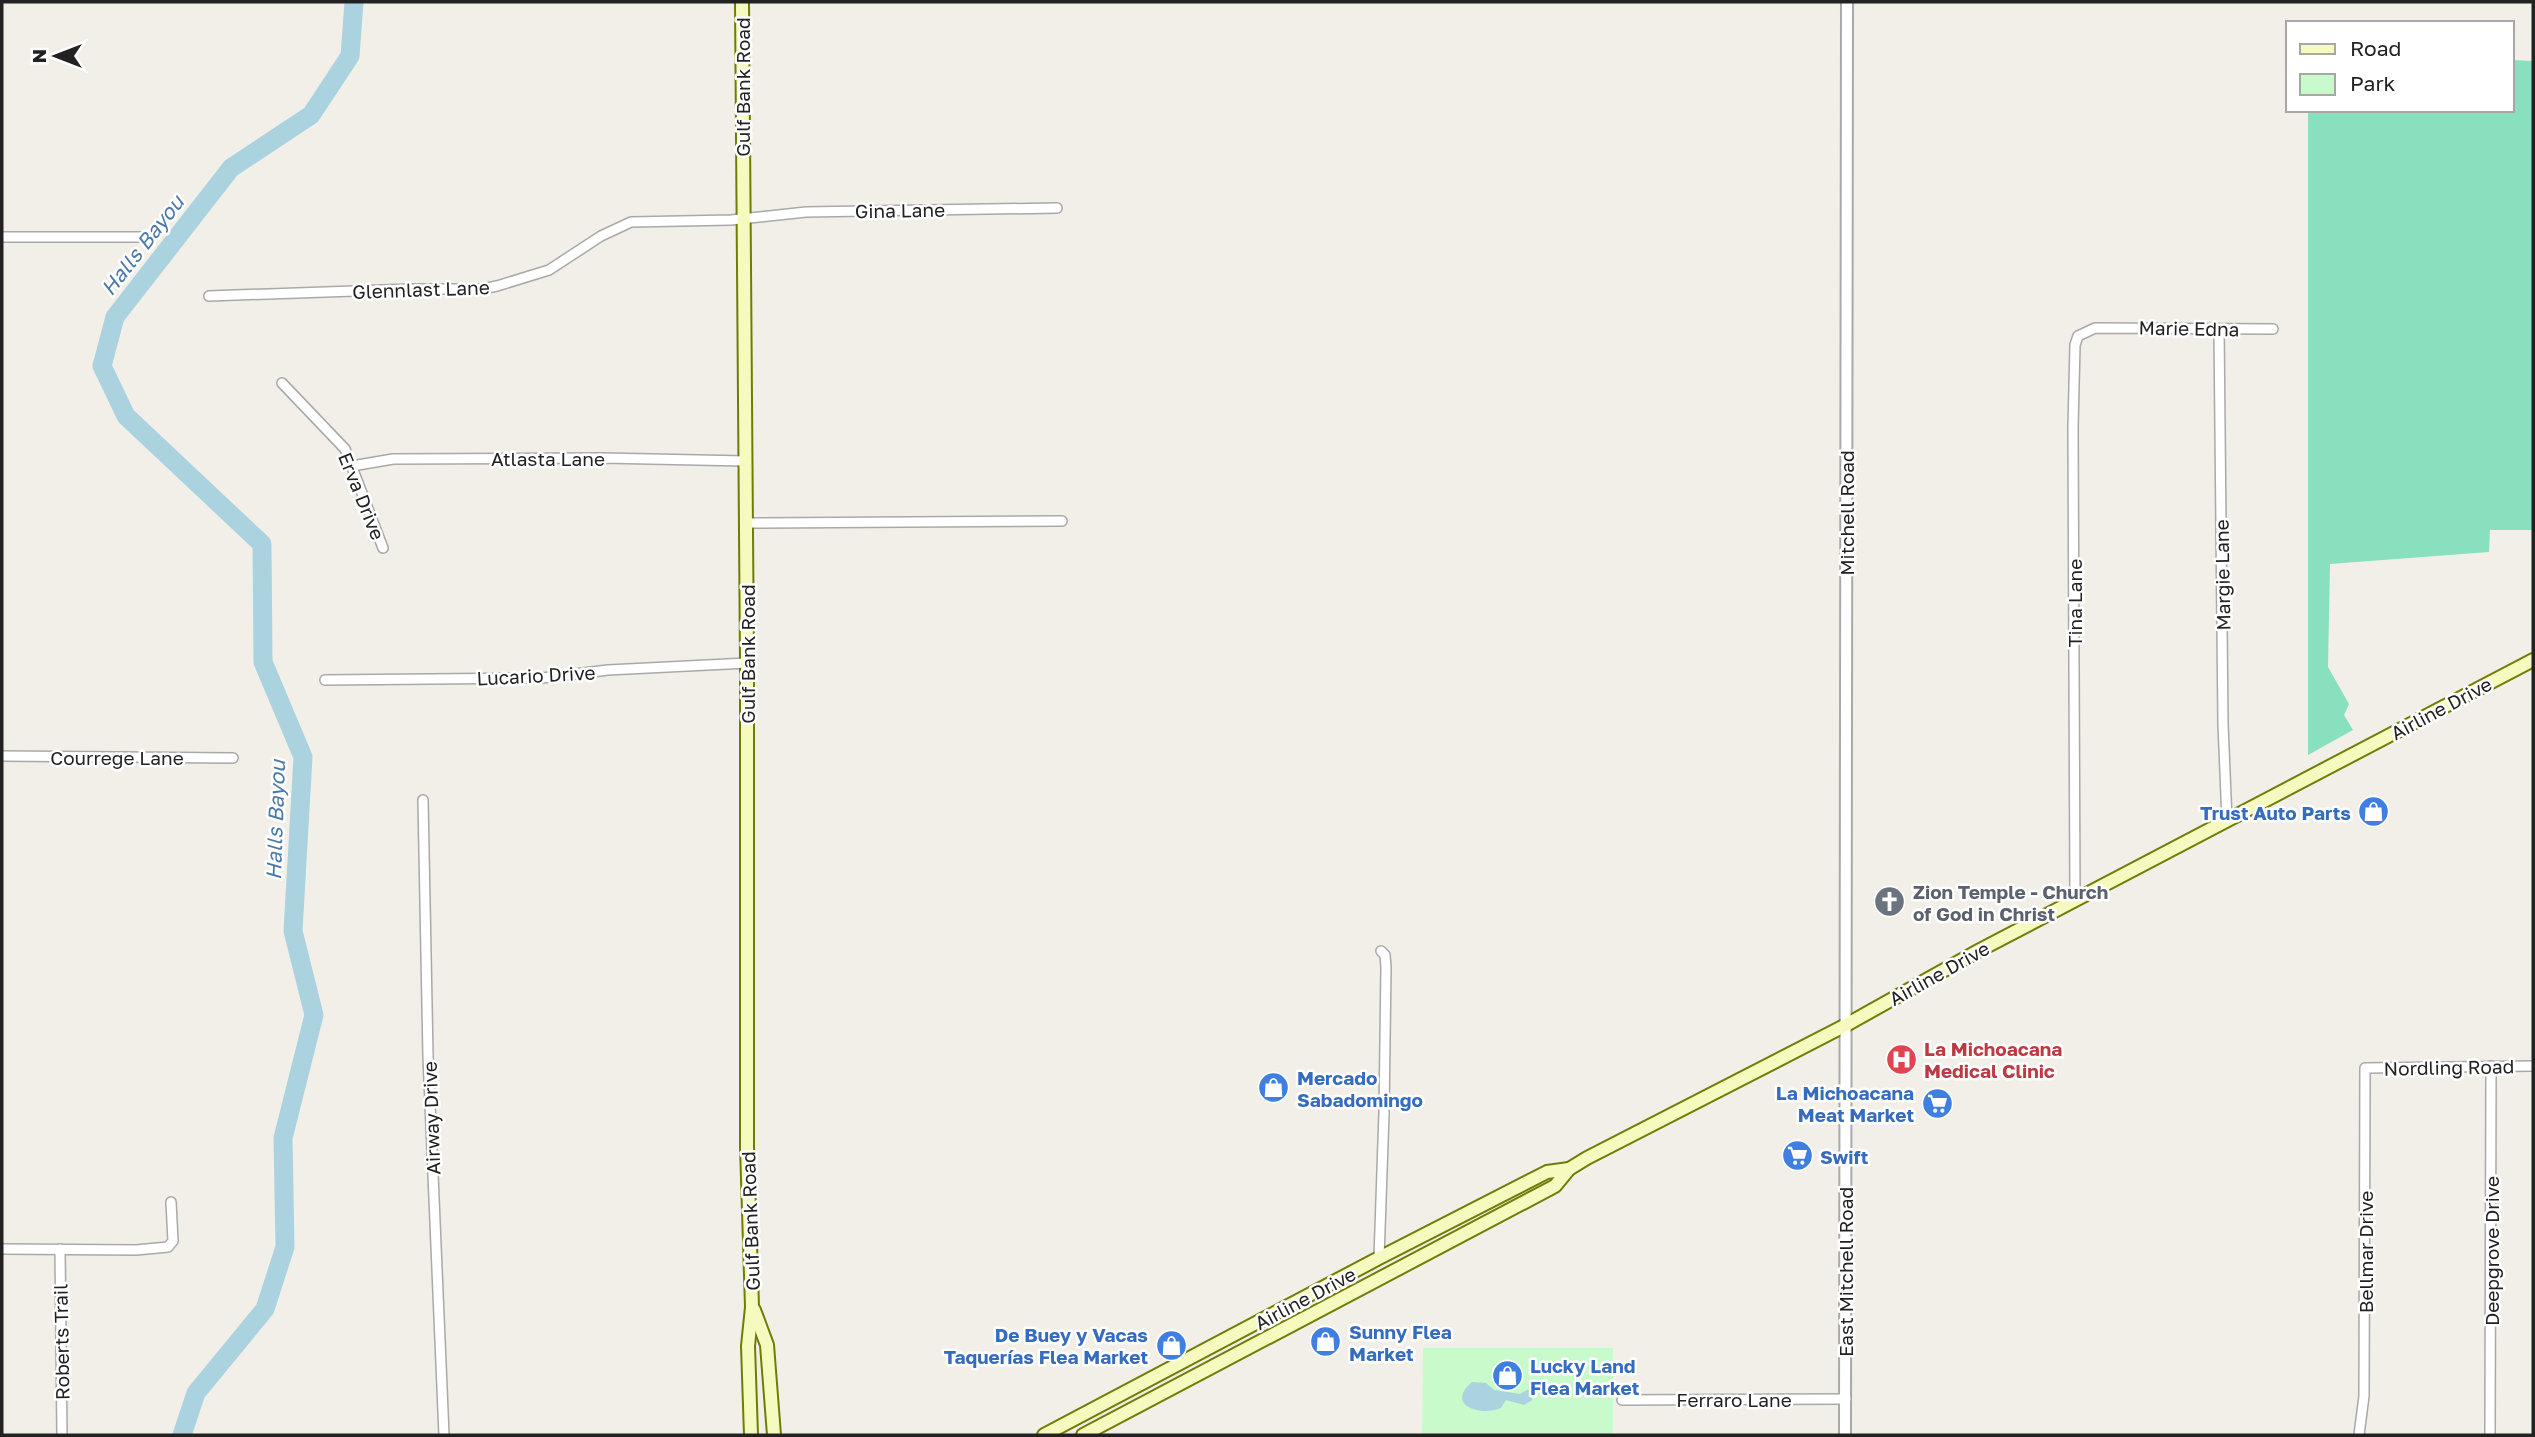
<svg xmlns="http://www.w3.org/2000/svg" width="2535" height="1437" viewBox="0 0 2535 1437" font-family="'Golos Text',sans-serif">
<rect width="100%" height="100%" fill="#f2efe9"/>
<polygon fill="#c8facc" points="1423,1348 1613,1348 1613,1435 1422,1435"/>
<polygon fill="#88e0be" points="2512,60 2533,61 2532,530 2490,530 2489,552 2330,564 2328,667 2349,704 2344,715 2353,730 2308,755 2308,110 2512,110"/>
<path fill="#aad3df" d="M1472,1382L1486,1383L1494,1390L1520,1394L1529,1389L1532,1400L1524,1405L1506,1400L1501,1408C1480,1417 1445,1405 1472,1382Z"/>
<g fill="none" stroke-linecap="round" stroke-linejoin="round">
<polyline stroke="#aad3df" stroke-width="19" points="182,1435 196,1393 265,1309 285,1247 283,1138 314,1015 293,931 303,757 263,662 262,544 126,416 102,366 115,317 231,168 311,115 350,56 354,2"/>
<defs>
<g id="minor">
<polyline points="2,237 148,237"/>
<polyline points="209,296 411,289 482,289 497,286 549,270 601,236 631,222 731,220 806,212 1057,208"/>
<polyline points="2219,329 2223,724 2227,821"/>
<polyline points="282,383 345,449 383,548"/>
<polyline points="352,466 393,459 603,458 745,461"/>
<polyline points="746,523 1062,521"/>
<polyline points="325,680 542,678 608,670 747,663"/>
<polyline points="2,756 233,758"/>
<polyline points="423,800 428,1056 444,1435"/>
<polyline points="2075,900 2073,427 2075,345 2078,336 2095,328 2273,329"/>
<polyline points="2,1249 136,1250 168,1247 173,1241 171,1202"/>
<polyline points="60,1249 62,1435"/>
<polyline points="1379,1258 1384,1113 1386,967 1385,955 1381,951"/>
<polyline points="1622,1400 1846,1399"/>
<polyline points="2359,1435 2364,1396 2365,1068 2533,1066"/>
<polyline points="2490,1435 2491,1066"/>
</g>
<polyline id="tertiary" points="1845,1435 1847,2"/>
<g id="secondary">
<polyline points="742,2 747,663 747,1147 752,1307 748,1346 751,1435"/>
<polyline points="754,1310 767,1345 774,1435"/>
<polyline points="1044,1435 1379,1258 1547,1172 1569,1169"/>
<polyline points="1083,1435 1555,1186 1569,1169 1587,1158 1846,1025 1980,950 2533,660"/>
</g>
</defs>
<use href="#minor" stroke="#a9a9a9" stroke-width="12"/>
<use href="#tertiary" stroke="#a9a9a9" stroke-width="14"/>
<use href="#secondary" stroke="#707d05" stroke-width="16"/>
<use href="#minor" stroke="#fff" stroke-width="9"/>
<use href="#tertiary" stroke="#fff" stroke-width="10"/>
<use href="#secondary" stroke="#f7fabf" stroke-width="12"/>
</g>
<defs>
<symbol id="shop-disc" viewBox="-11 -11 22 22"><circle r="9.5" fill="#3f7fe0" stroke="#fff"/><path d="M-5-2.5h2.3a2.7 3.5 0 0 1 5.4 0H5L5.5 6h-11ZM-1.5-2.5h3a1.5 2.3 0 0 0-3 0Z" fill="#fff"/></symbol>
<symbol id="church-disc" viewBox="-11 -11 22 22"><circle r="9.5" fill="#6b7280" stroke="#fff"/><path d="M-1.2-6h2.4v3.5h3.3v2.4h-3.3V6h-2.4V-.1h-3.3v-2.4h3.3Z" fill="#fff"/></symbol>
<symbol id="hospital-disc" viewBox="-11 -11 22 22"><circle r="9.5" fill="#e0444e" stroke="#fff"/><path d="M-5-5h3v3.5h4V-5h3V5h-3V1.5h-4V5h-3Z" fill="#fff"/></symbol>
<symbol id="supermarket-disc" viewBox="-11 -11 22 22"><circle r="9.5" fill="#3f7fe0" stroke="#fff"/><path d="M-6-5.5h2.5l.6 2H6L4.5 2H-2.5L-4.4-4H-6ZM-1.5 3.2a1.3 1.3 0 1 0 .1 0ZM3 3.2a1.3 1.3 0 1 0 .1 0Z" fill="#fff"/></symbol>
</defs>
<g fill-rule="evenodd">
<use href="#shop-disc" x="2356" y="794" width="35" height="35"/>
<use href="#church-disc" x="1872" y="884" width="35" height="35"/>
<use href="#hospital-disc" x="1884" y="1042" width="35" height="35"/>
<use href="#shop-disc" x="1256" y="1070" width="35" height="35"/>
<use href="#supermarket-disc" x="1920" y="1086" width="35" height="35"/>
<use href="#supermarket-disc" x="1780" y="1138" width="35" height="35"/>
<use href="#shop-disc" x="1308" y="1324" width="35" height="35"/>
<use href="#shop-disc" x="1154" y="1328" width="35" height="35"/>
<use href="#shop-disc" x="1490" y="1358" width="35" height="35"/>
</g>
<g text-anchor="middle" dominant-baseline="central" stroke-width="5" stroke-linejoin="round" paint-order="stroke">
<g font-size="19" fill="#222" stroke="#fff">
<text transform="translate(742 87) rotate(-90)">Gulf Bank Road</text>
<text transform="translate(900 210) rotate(-1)">Gina Lane</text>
<text transform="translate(421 289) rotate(-2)">Glennlast Lane</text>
<text transform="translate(2189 328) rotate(1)">Marie Edna</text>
<text x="548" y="458">Atlasta Lane</text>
<text transform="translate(362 496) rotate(68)">Erva Drive</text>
<text transform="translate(1846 513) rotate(-90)">Mitchell Road</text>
<text transform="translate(2222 575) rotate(-91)">Margie Lane</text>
<text transform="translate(2074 603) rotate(-90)">Tina Lane</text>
<text transform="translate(747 654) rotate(-90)">Gulf Bank Road</text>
<text transform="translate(536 675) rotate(-3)">Lucario Drive</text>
<text transform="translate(2441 708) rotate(-28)">Airline Drive</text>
<text x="117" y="757">Courrege Lane</text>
<text transform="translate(1939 973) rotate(-29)">Airline Drive</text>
<text transform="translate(2449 1067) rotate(-1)">Nordling Road</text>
<text transform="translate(431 1118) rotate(-92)">Airway Drive</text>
<text transform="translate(750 1221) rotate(-92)">Gulf Bank Road</text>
<text transform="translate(2491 1251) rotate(-90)">Deepgrove Drive</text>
<text transform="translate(2365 1252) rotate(-90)">Bellmar Drive</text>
<text transform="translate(1845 1272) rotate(-90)">East Mitchell Road</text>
<text transform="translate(1305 1298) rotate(-28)">Airline Drive</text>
<text transform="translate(61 1342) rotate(-91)">Roberts Trail</text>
<text x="1734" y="1399">Ferraro Lane</text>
</g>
<g font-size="19" font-weight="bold" fill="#366cbe" stroke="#fff" text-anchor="start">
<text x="2351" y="812" text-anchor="end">Trust Auto Parts</text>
<text x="1297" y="1077">Mercado<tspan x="1297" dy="22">Sabadomingo</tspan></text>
<text x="1914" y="1092" text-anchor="end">La Michoacana<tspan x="1914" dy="22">Meat Market</tspan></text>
<text x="1820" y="1156">Swift</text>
<text x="1349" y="1331">Sunny Flea<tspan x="1349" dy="22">Market</tspan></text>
<text x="1148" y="1334" text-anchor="end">De Buey y Vacas<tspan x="1148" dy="22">Taquerías Flea Market</tspan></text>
<text x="1530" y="1365">Lucky Land<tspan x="1530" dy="22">Flea Market</tspan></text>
</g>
<g font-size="19" font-weight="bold" fill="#5b616d" stroke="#fff" text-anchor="start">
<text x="1913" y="891">Zion Temple - Church<tspan x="1913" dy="22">of God in Christ</tspan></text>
</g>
<g font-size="19" font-weight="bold" fill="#be3a42" stroke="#fff" text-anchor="start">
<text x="1924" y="1048">La Michoacana<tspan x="1924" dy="22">Medical Clinic</tspan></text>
</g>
<g font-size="21" font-style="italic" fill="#4a7aab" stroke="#fff">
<text transform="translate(142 245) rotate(-52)">Halls Bayou</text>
<text transform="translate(275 820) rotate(-88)">Halls Bayou</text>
</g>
</g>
<rect width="2535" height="1437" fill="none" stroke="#222222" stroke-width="7"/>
<rect x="2286" y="21" width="228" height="91" fill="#ffffff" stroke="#a7a7a7" stroke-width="2"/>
<rect x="2300" y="44" width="35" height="10" fill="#f7fabf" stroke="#a7a7a7" stroke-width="2"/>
<text x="2350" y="56" font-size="21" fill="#222222">Road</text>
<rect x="2300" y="74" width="35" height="21" fill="#c8facc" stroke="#a7a7a7" stroke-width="2"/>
<text x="2350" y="91" font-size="21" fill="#222222">Park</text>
<g transform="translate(56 56) rotate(270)" stroke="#ffffff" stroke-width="5" paint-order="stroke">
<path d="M0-5L12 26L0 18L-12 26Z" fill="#222222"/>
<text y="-10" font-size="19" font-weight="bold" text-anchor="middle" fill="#222222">N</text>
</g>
</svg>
